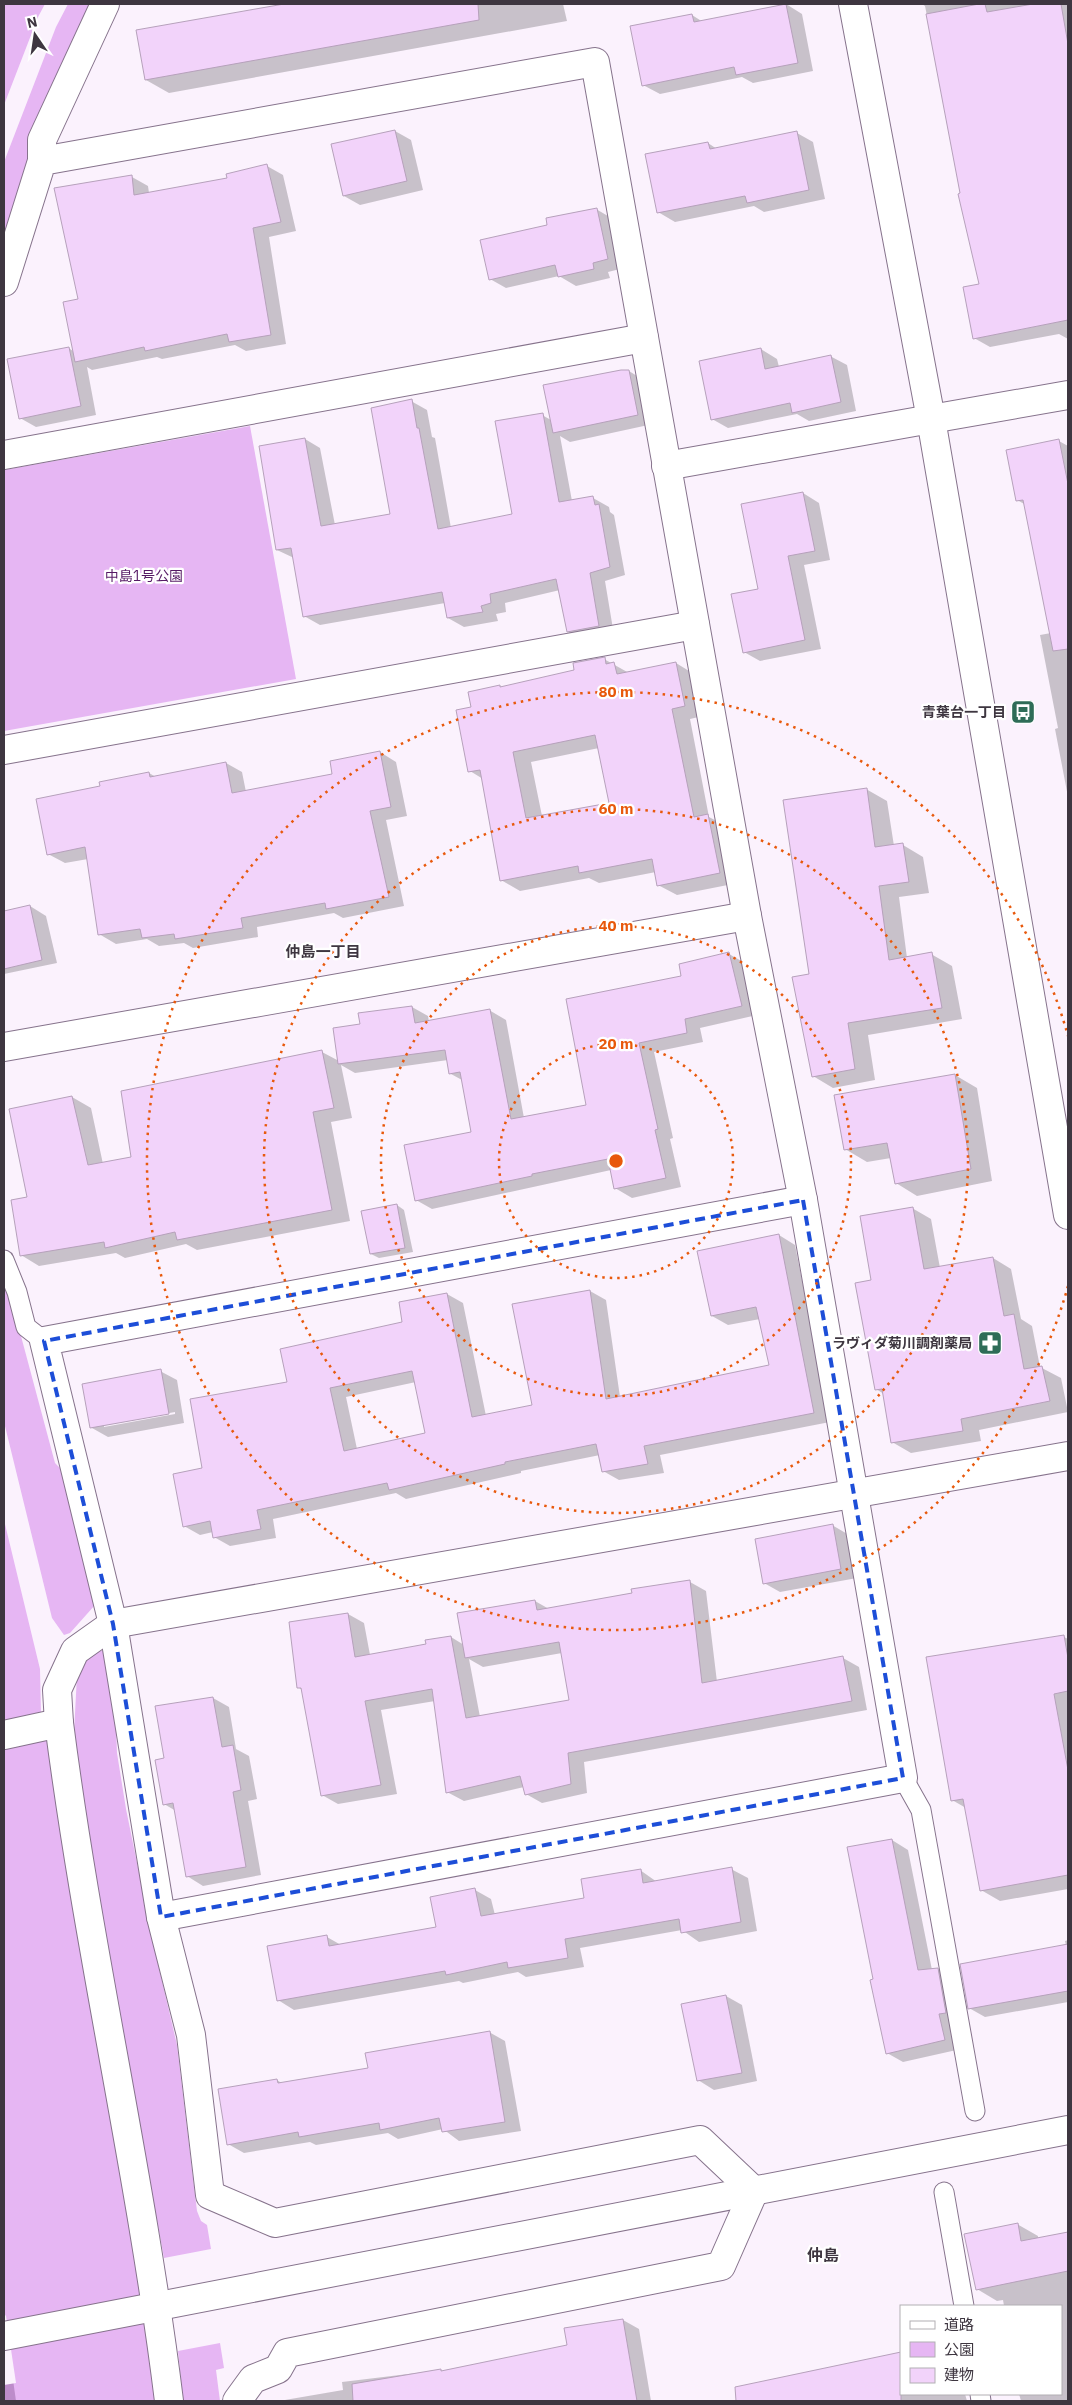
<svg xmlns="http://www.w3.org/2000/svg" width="1072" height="2405" viewBox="0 0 1072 2405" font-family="'IBM Plex Sans','Noto Sans JP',sans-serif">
<rect width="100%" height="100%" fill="#fbf2fd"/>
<g fill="#e6b6f3">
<polygon points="4,4 45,4 38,17 4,105"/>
<polygon points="68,4 98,4 32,149 4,236 4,162 56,27"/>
<polygon points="250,426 296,679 4,731 4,470"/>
<polygon points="4,1281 10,1295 55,1463 67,1475 95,1605 70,1633 64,1635 52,1618 4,1422"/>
<polygon points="4,1520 40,1669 41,1715 55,1764 107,2100 138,2265 156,2401 4,2401"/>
<polygon points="96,1650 103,1651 116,1727 117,1753 126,1809 155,1951 177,2045 197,2211 201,2221 207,2225 211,2249 164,2258 137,2115 107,1974 74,1733 77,1675 81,1664"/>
<polygon points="220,2343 224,2368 216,2370 220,2401 183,2401 178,2351"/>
</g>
<polygon fill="#bd8cca" points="4,2316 16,2401 4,2401"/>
<polygon fill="#fbf2fd" points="4,2314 6,2316 16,2383 4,2385"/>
<g fill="#0003" fill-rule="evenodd">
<polygon points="291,4 563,4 567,21 169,93 146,80 137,31"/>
<polygon points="786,4 802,14 813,71 753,83 742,77 660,94 643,85 692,15 703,22"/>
<polygon points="922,4 1068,4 1068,339 1059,334 990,347 974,338 981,285 925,6"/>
<polygon points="395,131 411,140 423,190 360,205 344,196"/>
<polygon points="797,133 813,142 825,199 764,212 754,206 675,222 658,212 708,143 717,149"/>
<polygon points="267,166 283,175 296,231 269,237 286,344 246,351 235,345 162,359 157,357 92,370 87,367 96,415 36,427 20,418 69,348 74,352 79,300 132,177 148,186 149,193 229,179"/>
<polygon points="596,209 613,219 624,268 608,272 610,278 576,286 559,276 506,288 490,279 549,226"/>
<polygon points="761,349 777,359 779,367 830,356 847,365 856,411 809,421 797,414 728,428 712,419"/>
<polygon points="629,371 645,381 653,424 570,442 560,436 572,501 593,498 609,507 610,512 614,515 625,575 605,581 614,635 583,641 568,632 560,590 505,603 506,612 496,614 498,621 464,627 448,618 445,603 320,625 304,616 294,558 277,550 305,439 320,448 335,525 392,515 411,401 427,410 432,437 435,438 451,528 514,515 542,415 551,420"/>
<polygon points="1059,441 1068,446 1068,797 1055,729 1058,728 1040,635 1051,633 1026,505 1017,500"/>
<polygon points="803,493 819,503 830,560 804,565 821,649 760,661 744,652 759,590"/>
<path d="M604,659L629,673L676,663L694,674L703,716L690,719L709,817L726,826L738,883L677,895L658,885L656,872L599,883L589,878L520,891L501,880L483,779L470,771L472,708L500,686L502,688L575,671ZM599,748L610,804L542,816L531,762Z"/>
<polygon points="380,752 396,762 407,816 386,820 404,906 343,918 334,913 257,927 258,937 193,948 184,943 159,946 147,939 116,944 99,934 88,859 65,863 48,854 101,787 149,773 156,777 226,763 242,772 246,792 334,775"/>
<polygon points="866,789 887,801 894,846 903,845 923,857 929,893 899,897 907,958 931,954 952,966 962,1019 868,1035 875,1080 833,1088 813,1076 810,975"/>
<polygon points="30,906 46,916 57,963 4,974 4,912"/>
<polygon points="729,954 745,963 757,1015 700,1028 703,1042 654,1052 673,1138 670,1139 681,1187 632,1198 615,1188 611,1170 432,1209 416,1200 472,1133 462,1080 451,1074 448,1060 355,1073 341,1065 352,1118 331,1122 350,1221 197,1250 186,1244 125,1258 116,1253 39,1266 21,1255 29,1198 72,1097 91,1108 103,1164 132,1158 322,1052 339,1061 361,1025 412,1007 428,1016 429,1022 489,1010 506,1020 524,1118 588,1106 683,977"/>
<polygon points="955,1075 977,1088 992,1181 917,1196 896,1183 891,1158 867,1162 845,1149"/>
<polygon points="397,1205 404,1210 413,1252 379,1258 371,1254"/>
<polygon points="912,1208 931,1219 940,1268 993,1258 1011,1269 1021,1319 1032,1326 1040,1367 1061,1378 1068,1412 979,1430 981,1441 911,1453 892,1442 884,1394 876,1389 873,1281"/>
<path d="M779,1235L795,1245L830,1422L660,1455L664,1473L619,1480L603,1471L600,1455L521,1471V1473L406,1499L396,1493L273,1519L276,1538L230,1546L214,1537L213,1532L200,1535L184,1526L203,1469L289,1383L404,1323L447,1294L463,1303L486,1416L533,1406L590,1291L606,1300L620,1397L771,1366L760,1319L728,1325L712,1316ZM416,1382L426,1434L357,1449L346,1397Z"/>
<path d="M160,1371L177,1380L184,1423L108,1437L92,1428ZM175,1412V1414L104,1427V1425Z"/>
<polygon points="832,1525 849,1535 857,1578 780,1592 764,1583"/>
<path d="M690,1582L706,1591L717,1682L843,1658L859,1667L867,1710L584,1762L587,1793L542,1803L526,1794L524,1787L464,1801L447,1792L435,1701L381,1710L397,1794L338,1804L322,1795L302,1690L298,1687L348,1614L364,1623L370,1655L427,1645L451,1637L464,1645L535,1601L549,1609ZM562,1653L571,1701L480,1717L469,1659L483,1667Z"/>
<polygon points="1064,1637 1068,1639 1068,1889 1000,1901 981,1890 966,1808 952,1800"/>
<polygon points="213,1698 229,1707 236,1749 249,1756 257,1799 248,1801 261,1875 203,1886 187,1876 176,1811 164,1804 165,1759"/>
<polygon points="892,1840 908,1850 932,1970 938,1969 954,1979 961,2049 903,2062 887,2053 875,1980"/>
<polygon points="731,1869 748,1878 757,1931 699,1942 682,1930 580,1948 584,1967 526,1977 518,1972 463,1983 459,1981 294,2010 278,2000 327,1937 341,1945 437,1928 475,1890 491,1899 495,1915 585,1899 640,1870 657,1882"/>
<polygon points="1068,1940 1068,2002 985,2017 969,2008 1066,1946 1065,1941"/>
<polygon points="726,1996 742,2005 757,2081 714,2090 698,2080"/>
<polygon points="489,2032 505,2041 521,2131 459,2141 443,2129 398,2139 388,2133 316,2145 310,2142 244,2153 228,2144 277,2080 283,2084 370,2069"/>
<polygon points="1017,2224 1038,2236 1038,2239 1068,2234 1068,2401 1021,2401 1019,2394 1061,2394 1061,2306 1004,2306 1003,2300 997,2301 977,2289"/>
<polygon points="623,2320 639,2329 651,2401 279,2401 343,2390 342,2382 441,2370 443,2372 568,2346"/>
<polygon points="754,2384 901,2394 965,2394 967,2401 757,2401"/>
</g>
<g fill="#f2d3fa" stroke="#b6a1bb" fill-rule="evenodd">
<polygon points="284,4 478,4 479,20 145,80 136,30"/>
<polygon points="786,4 798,63 736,75 734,67 642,86 630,26 692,14 694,22"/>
<polygon points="979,4 985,4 987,12 1033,4 1061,4 1068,44 1068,320 973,339 963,287 979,284 958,194 960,193 926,14"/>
<polygon points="395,130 407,181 343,196 331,144"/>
<polygon points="797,131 809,190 747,203 745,196 657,213 645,154 708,142 710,149"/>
<polygon points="267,164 281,222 253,228 271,335 229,342 227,334 145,351 144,347 75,362 63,302 78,299 54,188 132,175 134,195 227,178 226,174"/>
<polygon points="597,208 608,259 593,263 594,269 558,277 555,265 489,280 480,240 547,225 546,218"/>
<polygon points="69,347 81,406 19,419 7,359"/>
<polygon points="761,348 765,369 831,355 841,402 792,413 790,403 711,420 699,361"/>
<polygon points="621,370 629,370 638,415 553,433 543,385"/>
<polygon points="412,399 417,428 419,428 438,529 512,514 495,421 543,413 559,502 593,496 595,505 599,504 610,567 590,573 599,626 567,632 556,579 490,594 491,603 481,606 483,612 447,618 442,592 303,617 291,548 276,550 259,446 305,438 321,526 390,514 371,408"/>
<polygon points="1059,439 1068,484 1068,649 1053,651 1023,500 1016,501 1006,450"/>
<polygon points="803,492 815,551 788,556 805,640 743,653 731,594 758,589 741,504"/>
<path d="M605,657L606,664L614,662L617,674L676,662L685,706L672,709L694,817L708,814L720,873L657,886L652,859L579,873L578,866L500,881L480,770L468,772L456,710L471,707L468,692L500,685V687L574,670L573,663ZM595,735L609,803L526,818L513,752Z"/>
<polygon points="380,751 391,807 370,811 389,897 326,909 325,903 241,918 243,928 175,939 174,934 142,938 140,929 98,935 85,847 47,855 36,799 100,786 99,782 149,772 150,777 226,762 232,793 332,774 330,761"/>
<polygon points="867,788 875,847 903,843 909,882 879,886 889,960 932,952 942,1008 848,1023 855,1069 812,1077 792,977 809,974 783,800"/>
<polygon points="30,905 42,960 4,969 4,911"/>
<polygon points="729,952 742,1006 685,1019 687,1033 639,1043 658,1129 655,1130 666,1178 614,1189 608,1159 532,1174 532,1176 415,1201 404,1145 471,1132 460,1072 449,1074 445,1050 338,1064 333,1028 360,1024 358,1013 412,1006 415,1023 490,1009 511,1119 586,1105 566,999 681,976 679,964"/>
<polygon points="322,1050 334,1108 313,1112 332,1210 177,1240 175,1232 105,1248 104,1242 20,1256 11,1200 27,1197 9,1109 72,1096 88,1165 131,1157 121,1091"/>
<polygon points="955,1074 971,1169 895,1184 887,1143 844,1150 834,1095"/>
<polygon points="397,1204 405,1248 370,1254 361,1211"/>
<polygon points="913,1207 924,1269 993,1257 1004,1316 1014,1314 1024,1369 1042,1366 1050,1401 961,1419 963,1431 891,1443 882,1389 875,1390 855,1283 871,1280 860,1216"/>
<path d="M779,1234L814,1413L644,1446L648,1464L602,1472L596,1444L505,1462V1464L389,1490L387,1483L257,1510L261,1529L213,1538L210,1521L183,1527L173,1474L202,1468L190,1399L287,1382L280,1349L402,1322L399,1302L447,1293L472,1417L532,1405L512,1304L590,1290L606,1399L769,1365L756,1307L711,1316L697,1251ZM412,1371L425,1433L344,1451L330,1388Z"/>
<polygon points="161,1369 169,1414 90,1428 82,1384"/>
<polygon points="833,1524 841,1569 763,1584 755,1539"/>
<polygon points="690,1580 702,1683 843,1656 852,1701 568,1753 571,1784 525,1795 520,1776 446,1793 432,1689 365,1701 381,1785 321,1796 301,1688 297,1688 289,1622 348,1613 355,1657 426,1644 425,1640 451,1636 466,1718 569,1700 559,1642 465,1658 457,1613 535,1600 537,1610 632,1593 631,1589"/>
<polygon points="1064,1635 1068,1658 1068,1691 1054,1694 1068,1770 1068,1875 980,1891 963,1799 951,1801 926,1657"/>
<polygon points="213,1697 222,1747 233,1745 241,1790 233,1792 246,1867 186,1877 173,1803 163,1805 155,1760 164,1758 155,1706"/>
<polygon points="892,1839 918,1970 938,1968 946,2013 939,2014 945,2040 886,2054 870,1980 873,1979 847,1847"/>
<polygon points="732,1867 741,1922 681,1933 679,1919 565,1939 568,1958 508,1968 507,1962 446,1975 445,1971 277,2001 267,1946 327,1935 329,1946 436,1927 430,1897 475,1888 481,1916 584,1898 581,1879 641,1869 643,1883"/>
<polygon points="1068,1944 1068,1991 968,2009 960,1964"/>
<polygon points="726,1995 742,2073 697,2081 681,2004"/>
<polygon points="490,2031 505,2122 442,2132 439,2118 380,2130 379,2123 299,2137 298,2132 227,2145 218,2089 277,2079 278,2083 368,2068 365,2053"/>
<polygon points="1018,2223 1021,2241 1068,2232 1068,2271 976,2290 964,2234"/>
<polygon points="623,2319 637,2401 353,2401 352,2384 441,2369 441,2371 567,2345 564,2328"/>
<polygon points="901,2352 901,2401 736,2401 735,2387"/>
</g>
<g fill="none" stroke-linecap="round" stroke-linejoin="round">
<defs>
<g id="service">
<polyline points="4,1260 17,1292 26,1327 44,1341"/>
<polyline points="903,1778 921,1810 975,2111"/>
<polyline points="944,2192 964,2306"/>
<polyline points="980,2394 981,2401"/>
</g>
<g id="minor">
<polyline points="42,161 42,140 105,4"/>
<polyline points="4,282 42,161 595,62 747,916 803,1200 903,1778 161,1917"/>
<polyline points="4,455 644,338"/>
<polyline points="666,466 931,419"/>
<polyline points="4,750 695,625"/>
<polyline points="4,1047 747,916"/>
<polyline points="4,1735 59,1723"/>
<path d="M169,2401C141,2174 88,1950 59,1723L57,1690L75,1651L113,1624L1068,1456"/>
<polyline points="237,2401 253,2379 278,2369 287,2353 721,2266 754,2191 700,2140 275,2223 210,2195 191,2035 161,1917 113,1624 44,1341 803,1200"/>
</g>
<g id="tertiary">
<polyline points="853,4 931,419 1068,1215"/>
<polyline points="931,419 1068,395"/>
<polyline points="4,2336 1068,2130"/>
</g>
</defs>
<use href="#service" stroke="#86738c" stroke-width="21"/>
<use href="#minor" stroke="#86738c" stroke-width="30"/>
<use href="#tertiary" stroke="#86738c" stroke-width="30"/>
<use href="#service" stroke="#fff" stroke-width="19"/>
<use href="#minor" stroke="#fff" stroke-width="28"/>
<use href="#tertiary" stroke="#fff" stroke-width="28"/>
</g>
<path fill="none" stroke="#1d4ed8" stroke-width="4" stroke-dasharray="10 6" stroke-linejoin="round" d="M803,1200L903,1778L161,1917L113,1624L44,1341Z"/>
<g fill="none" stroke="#e8590c" stroke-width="2.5" stroke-dasharray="2.5 5">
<circle cx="616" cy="1161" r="117"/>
<circle cx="616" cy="1161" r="235"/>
<circle cx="616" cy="1161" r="352"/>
<path d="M1068 1286A469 469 0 1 1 1068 1036"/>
</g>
<defs>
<symbol id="bus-square" viewBox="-11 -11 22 22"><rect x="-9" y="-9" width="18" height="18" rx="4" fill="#2e6c57" stroke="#fff"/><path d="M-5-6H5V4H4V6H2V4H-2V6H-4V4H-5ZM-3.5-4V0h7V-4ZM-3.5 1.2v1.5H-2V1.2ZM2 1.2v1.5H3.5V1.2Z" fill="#fff"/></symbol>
<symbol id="pharmacy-square" viewBox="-11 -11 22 22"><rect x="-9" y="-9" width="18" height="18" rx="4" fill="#2e6c57" stroke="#fff"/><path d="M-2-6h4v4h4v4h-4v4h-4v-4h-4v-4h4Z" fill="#fff"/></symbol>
</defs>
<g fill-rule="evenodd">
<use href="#bus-square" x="1009" y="698" width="28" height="28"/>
<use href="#pharmacy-square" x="976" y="1329" width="28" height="28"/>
</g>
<g text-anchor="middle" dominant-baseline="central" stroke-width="4.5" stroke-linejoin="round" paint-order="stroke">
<g font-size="14" fill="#561a65" stroke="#fff">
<text x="144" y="576">中島1号公園</text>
</g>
<g font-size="14" font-weight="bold" fill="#3e3640" stroke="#fff" text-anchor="end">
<text x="1006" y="712">青葉台一丁目</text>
<text x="972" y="1343">ラヴィダ菊川調剤薬局</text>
</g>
<g font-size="15" font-weight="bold" fill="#3e3640" stroke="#fff">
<text x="323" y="951">仲島一丁目</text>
</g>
<g font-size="16" font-weight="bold" fill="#3e3640" stroke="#fff">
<text x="823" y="2255">仲島</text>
</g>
</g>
<circle cx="616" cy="1161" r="8" fill="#e8590c" stroke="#fff" stroke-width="2.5"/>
<g font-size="15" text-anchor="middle" font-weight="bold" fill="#e8590c" stroke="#fff" stroke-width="4.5" stroke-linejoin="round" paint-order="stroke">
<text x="616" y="697">80 m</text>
<text x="616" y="814">60 m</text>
<text x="616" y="931">40 m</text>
<text x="616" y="1049">20 m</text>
</g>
<rect width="1072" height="2405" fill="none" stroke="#3e3640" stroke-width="10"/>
<rect x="900" y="2305" width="162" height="90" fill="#ffffff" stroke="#b2afb3"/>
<rect x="910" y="2321" width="25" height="8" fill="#ffffff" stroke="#b2afb3"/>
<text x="944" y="2330" font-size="15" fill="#3e3640">道路</text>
<rect x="910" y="2342" width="25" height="15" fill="#e6b6f3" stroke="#b2afb3"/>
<text x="944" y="2355" font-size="15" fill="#3e3640">公園</text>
<rect x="910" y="2368" width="25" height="15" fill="#f2d3fa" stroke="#b2afb3"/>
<text x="944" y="2380" font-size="15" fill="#3e3640">建物</text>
<g transform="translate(35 35) rotate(347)" stroke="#ffffff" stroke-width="4" paint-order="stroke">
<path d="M0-4L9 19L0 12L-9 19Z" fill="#3e3640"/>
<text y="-8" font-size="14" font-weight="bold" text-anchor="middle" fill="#3e3640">N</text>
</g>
</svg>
